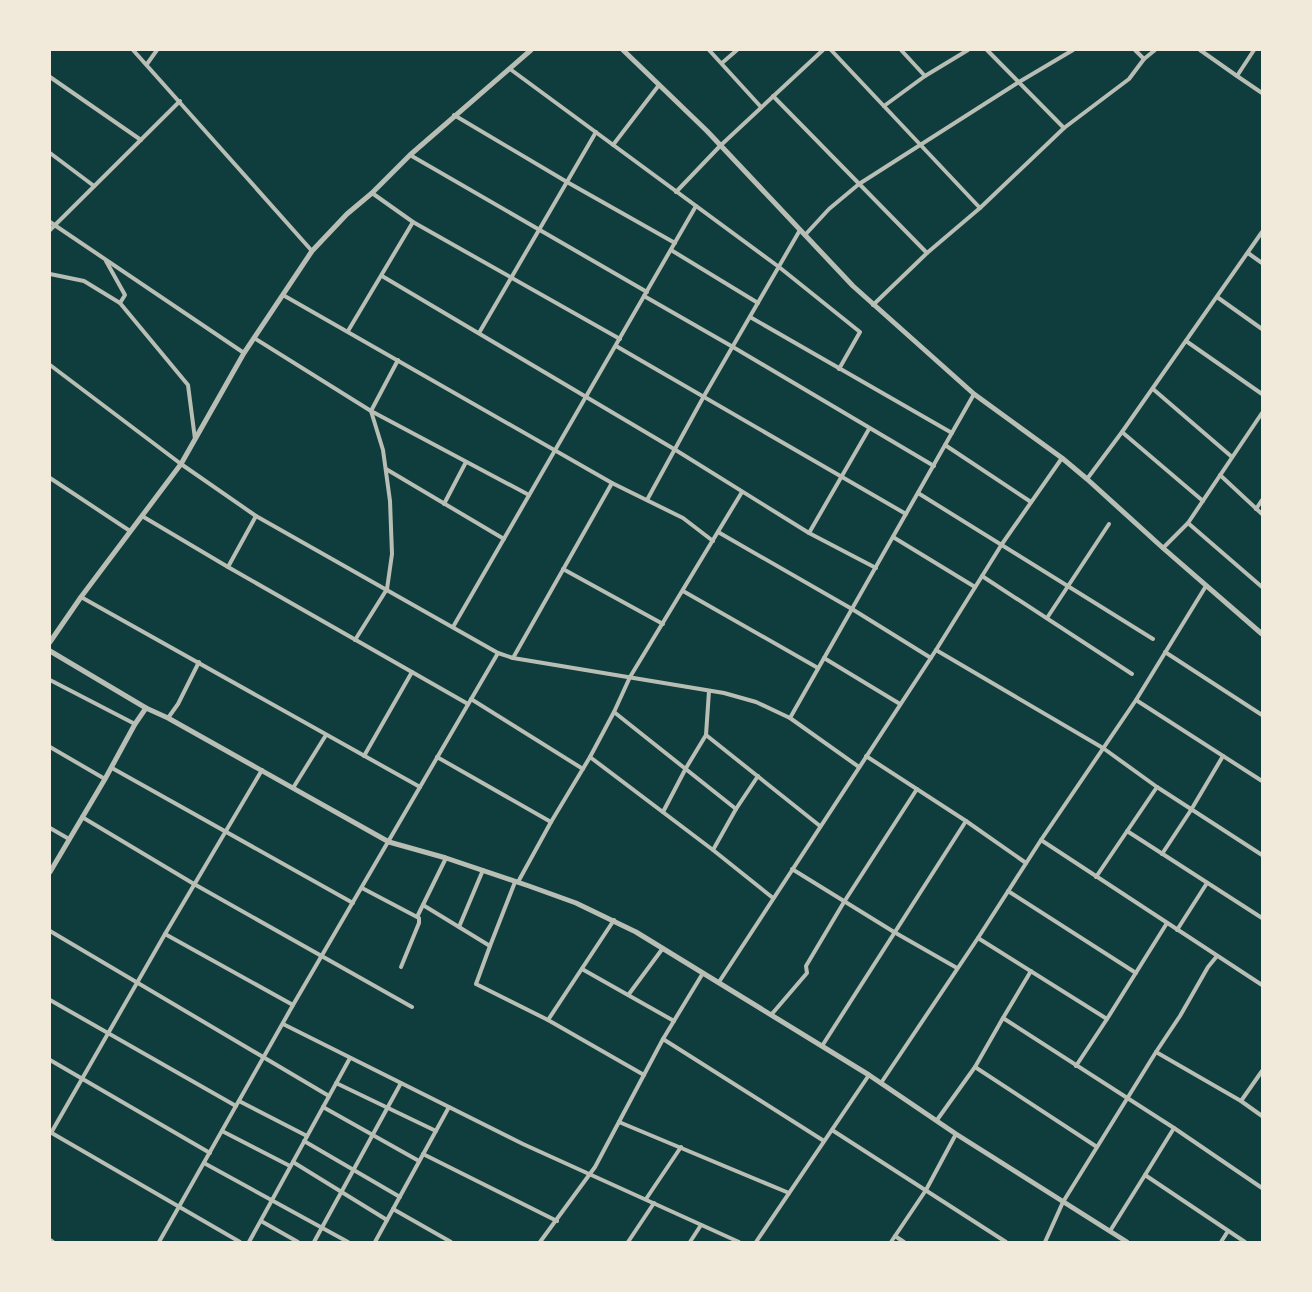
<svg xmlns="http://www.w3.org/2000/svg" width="1312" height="1292" viewBox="0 0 1312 1292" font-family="'Fira Sans Condensed',sans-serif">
<rect width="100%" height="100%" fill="#0f3d3e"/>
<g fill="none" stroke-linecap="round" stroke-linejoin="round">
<g stroke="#b8beb3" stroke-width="4">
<polyline points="133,50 312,251"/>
<polyline points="709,50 761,107"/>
<polyline points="831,50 980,208"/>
<polyline points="901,50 925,76"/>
<polyline points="987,50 1064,128"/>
<polyline points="1135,50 1144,59"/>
<polyline points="1200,50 1237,76"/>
<polyline points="1254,50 1237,76 1262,93"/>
<polyline points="722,63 737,50"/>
<polyline points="147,64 157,50"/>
<polyline points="510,69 779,267 860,332 839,369"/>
<polyline points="50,77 141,140"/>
<polyline points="773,96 927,253"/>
<polyline points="884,106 925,76 968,50"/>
<polyline points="454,115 567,182 675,243"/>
<polyline points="613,145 659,85"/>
<polyline points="50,153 94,186"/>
<polyline points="410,155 647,292"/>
<polyline points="676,192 720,146 823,50"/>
<polyline points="372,193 413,222 620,339"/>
<polyline points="50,222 244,353"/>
<polyline points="50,230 180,101"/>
<polyline points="805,235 829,209 859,184 1019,82 1073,50"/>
<polyline points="671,250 758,303"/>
<polyline points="1248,253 1262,263"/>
<polyline points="106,261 125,295 120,303"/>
<polyline points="50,274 84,281 120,303 188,385 195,439"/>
<polyline points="382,276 674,449 809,533 876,568"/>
<polyline points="283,295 612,483 683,518 713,541"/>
<polyline points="644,296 733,347 934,466"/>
<polyline points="1217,297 1262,329"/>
<polyline points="873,305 927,253 980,208 1064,128 1129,79 1144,59 1155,50"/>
<polyline points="750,317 952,433"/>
<polyline points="348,331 413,222"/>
<polyline points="479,333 596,132"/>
<polyline points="254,338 371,411 529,495"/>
<polyline points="1186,341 1262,394"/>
<polyline points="616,346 906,514"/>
<polyline points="50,365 181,464 256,516 498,653 513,658 724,693 756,702 790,718 859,767"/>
<polyline points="1153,389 1232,457"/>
<polyline points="1122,432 1203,501"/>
<polyline points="945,445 1031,502"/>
<polyline points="386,469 504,539"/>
<polyline points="1220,475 1262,514"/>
<polyline points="50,478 130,531"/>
<polyline points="1087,479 1122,432 1262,232"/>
<polyline points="918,493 1153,639"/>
<polyline points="647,500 704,396 800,230"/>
<polyline points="444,504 466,462"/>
<polyline points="1256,509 1262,500"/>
<polyline points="142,516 228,567 468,704"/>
<polyline points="1188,523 1262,587"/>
<polyline points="718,532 852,609 931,658"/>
<polyline points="809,533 869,429"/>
<polyline points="893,537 975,587"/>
<polyline points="1163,548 1188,523 1262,413"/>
<polyline points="228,567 256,516"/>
<polyline points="563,569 663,624"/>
<polyline points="982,576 1132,674"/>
<polyline points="683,591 818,668"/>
<polyline points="81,597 420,787"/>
<polyline points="1047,618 1109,524"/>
<polyline points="453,627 696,206"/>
<polyline points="355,640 387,589 392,554 390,501 383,450 371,411 398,360"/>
<polyline points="936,650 1103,748 1157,787 1262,855"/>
<polyline points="1165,652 1262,715"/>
<polyline points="513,658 612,483"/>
<polyline points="824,658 900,704"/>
<polyline points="50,680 135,724"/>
<polyline points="471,699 583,769"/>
<polyline points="1136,700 1262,781"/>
<polyline points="614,712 736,809"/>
<polyline points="168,718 178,704 199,662"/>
<polyline points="790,718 974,394"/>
<polyline points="706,735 820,826"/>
<polyline points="50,747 105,779"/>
<polyline points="364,756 412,672"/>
<polyline points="866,756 966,821 1026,863"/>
<polyline points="437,757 551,822"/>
<polyline points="590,757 713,850 773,898"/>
<polyline points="112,768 353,903"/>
<polyline points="293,788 326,735"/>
<polyline points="663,812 686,768 706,735 709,691"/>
<polyline points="82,817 194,884 412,1007"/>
<polyline points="50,828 69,839"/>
<polyline points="1127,831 1262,918"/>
<polyline points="1041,840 1262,985"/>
<polyline points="713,850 736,809 758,776"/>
<polyline points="1162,854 1191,810 1223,756"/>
<polyline points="792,869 894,932 957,968"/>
<polyline points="1096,877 1157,787"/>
<polyline points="515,882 490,946 476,984 548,1020"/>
<polyline points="518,882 551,822 590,757 614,712 630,677 742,492"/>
<polyline points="362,888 419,918 419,923 401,967"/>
<polyline points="1008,891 1136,973"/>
<polyline points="423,905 490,946"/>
<polyline points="417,917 446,858"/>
<polyline points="614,920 548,1020 644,1075"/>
<polyline points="459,927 483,870"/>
<polyline points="1177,930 1207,883"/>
<polyline points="50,931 329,1096"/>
<polyline points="165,934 293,1005"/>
<polyline points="978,938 1107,1019"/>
<polyline points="582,969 674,1021"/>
<polyline points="719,982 936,650 1002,544 1062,458"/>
<polyline points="629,994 663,948"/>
<polyline points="50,1000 236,1106"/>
<polyline points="771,1015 807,973 806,966 844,902 917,789"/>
<polyline points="1003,1018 1031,971"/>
<polyline points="283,1024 523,1144 739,1242"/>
<polyline points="663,1039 824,1141"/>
<polyline points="822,1046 966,821"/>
<polyline points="1156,1052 1180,1016 1208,967 1217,956"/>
<polyline points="50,1060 210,1153"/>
<polyline points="1076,1066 1107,1019 1167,923"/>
<polyline points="975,1067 1097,1147"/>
<polyline points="336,1083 436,1131"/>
<polyline points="881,1083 978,938 1041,840 1136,700 1206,586"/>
<polyline points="239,1101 307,1136"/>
<polyline points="1241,1101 1262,1071"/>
<polyline points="323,1107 419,1161"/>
<polyline points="937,1120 975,1067 1003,1018 1174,1128 1262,1188"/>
<polyline points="619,1122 789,1193"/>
<polyline points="832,1130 1006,1242"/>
<polyline points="222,1131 290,1166"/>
<polyline points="50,1132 240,1242"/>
<polyline points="51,1133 165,934 262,770"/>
<polyline points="304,1141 400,1197"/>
<polyline points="423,1154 557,1221"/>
<polyline points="293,1162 387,1220"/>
<polyline points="204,1163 348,1242"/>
<polyline points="1145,1175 1174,1128"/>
<polyline points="646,1199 681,1147"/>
<polyline points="393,1209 451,1242"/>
<polyline points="261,1221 298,1242"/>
<polyline points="1110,1231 1145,1175 1245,1242"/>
<polyline points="895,1236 904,1242"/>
<polyline points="50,1240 53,1242"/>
<polyline points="159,1242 293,1005 498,653"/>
<polyline points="249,1242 350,1058"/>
<polyline points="314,1242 401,1083"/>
<polyline points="375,1242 449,1107"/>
<polyline points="540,1242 595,1167 663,1039 703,973"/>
<polyline points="628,1242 654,1203"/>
<polyline points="690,1242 701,1225"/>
<polyline points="756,1242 869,1075"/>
<polyline points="891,1242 926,1190 956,1134"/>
<polyline points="1045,1242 1063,1202 1156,1052 1241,1101 1262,1116"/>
<polyline points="1221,1242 1228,1231"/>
</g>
<g stroke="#b8beb3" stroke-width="5">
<polyline points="623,50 707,131 853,286 974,394 1062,458 1087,479 1163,548 1262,634"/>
<polyline points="50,642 81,597 181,464 244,353 312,251 347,214 372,193 410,155 531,50"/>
<polyline points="50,651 146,708 168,718 389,842 446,858 529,886 576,903 636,932 869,1075 956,1134 1127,1242"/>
<polyline points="50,872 105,779 135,724 146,708"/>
</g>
</g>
<rect width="1312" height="1292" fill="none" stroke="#f1e9da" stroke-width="102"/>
</svg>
